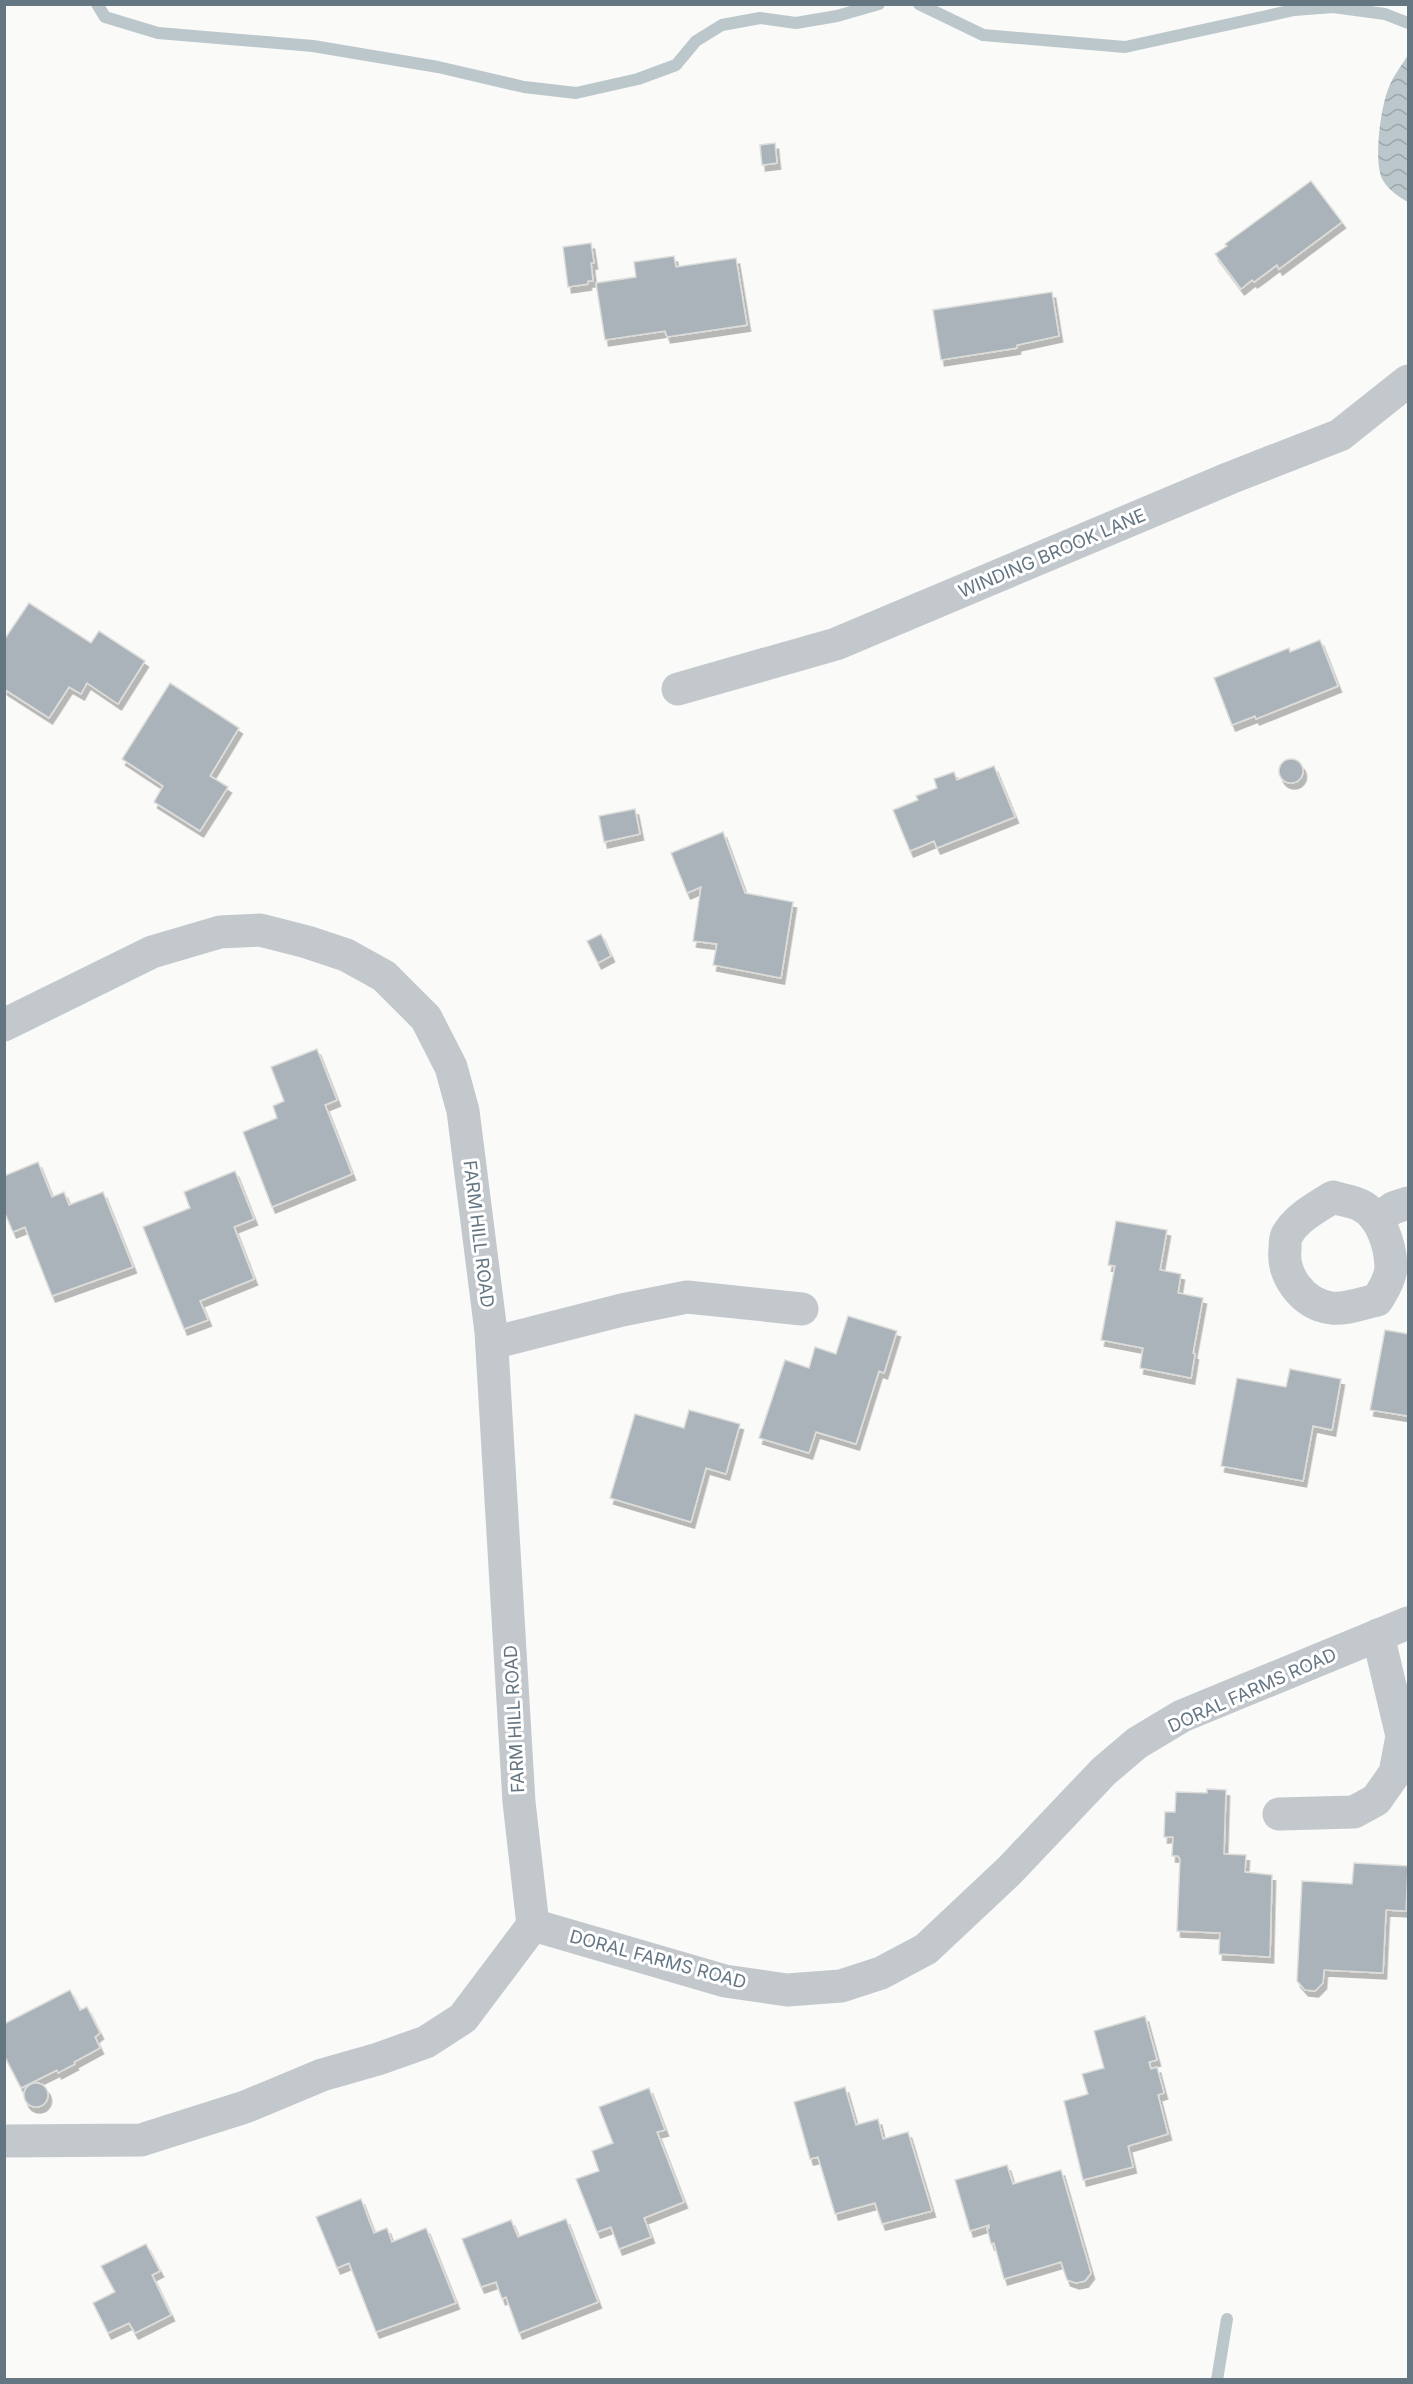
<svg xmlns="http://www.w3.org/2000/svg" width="1413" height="2384" viewBox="0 0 1413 2384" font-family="Inter,sans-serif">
<defs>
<pattern id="water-waves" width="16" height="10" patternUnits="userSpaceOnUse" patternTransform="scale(1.5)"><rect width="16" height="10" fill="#bbc7cb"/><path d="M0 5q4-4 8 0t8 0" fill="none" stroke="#9ca6aa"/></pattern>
<filter id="shadow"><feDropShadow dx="3.5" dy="6" stdDeviation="0" flood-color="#0004"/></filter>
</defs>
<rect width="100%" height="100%" fill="#fafaf8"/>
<path fill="url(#water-waves)" d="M1408,55V202C1400,198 1389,190 1384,182C1372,166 1381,104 1389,87C1393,76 1402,65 1408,55Z"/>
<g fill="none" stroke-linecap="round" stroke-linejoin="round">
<g stroke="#bbc7cb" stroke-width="12">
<polyline points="97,4 105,17 158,33 313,46 438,67 524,87 576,93 638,79 676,65 696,41 722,25 760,18 796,23 837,16 879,4"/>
<polyline points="919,4 983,35 1125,47 1294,10 1333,7 1385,14 1408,23"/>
<polyline points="1217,2380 1227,2319"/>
</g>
</g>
<g fill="#aab3b9" stroke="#dcdcda" stroke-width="1.5" filter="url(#shadow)">
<polygon points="775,143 777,163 762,165 760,145"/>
<polygon points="1311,181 1342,222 1279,269 1277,265 1254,282 1252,280 1241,289 1215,254 1227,246 1225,244"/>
<polygon points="591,243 594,263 591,263 593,281 588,281 588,284 568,287 563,247"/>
<polygon points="674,256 676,267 736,258 747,325 667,337 665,331 605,340 596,283 636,277 634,262"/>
<polygon points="1052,292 1059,336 1017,345 1017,348 941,360 933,310"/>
<polygon points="29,603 91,643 99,631 145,661 118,704 87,683 81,694 69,687 49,718 4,689 4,640"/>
<polygon points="1320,640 1338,686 1256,719 1255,716 1232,725 1214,678 1289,648 1290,652"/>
<polygon points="170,683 239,728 210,776 228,787 200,831 154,802 163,786 122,759"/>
<circle cx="1291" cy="771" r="12"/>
<polygon points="994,766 1015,817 937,848 934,841 910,851 893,810 918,800 916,796 937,788 934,779 954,772 957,780"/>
<polygon points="635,809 640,834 604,842 599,816"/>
<polygon points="723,832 745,893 793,902 781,978 713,965 717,944 693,941 701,887 687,893 671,853"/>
<polygon points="601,934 611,956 598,963 587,941"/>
<polygon points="317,1049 337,1100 325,1105 352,1174 272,1207 243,1132 277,1118 273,1106 284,1101 271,1067"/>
<polygon points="38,1162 52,1197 64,1192 69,1205 103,1192 133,1267 52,1296 25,1227 13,1232 4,1211 4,1176"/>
<polygon points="235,1171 254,1219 234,1227 254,1279 200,1301 208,1320 184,1329 143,1227 190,1208 184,1192"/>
<polygon points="1116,1221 1167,1230 1160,1270 1181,1274 1178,1293 1203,1298 1193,1353 1195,1354 1191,1378 1140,1368 1143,1348 1101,1340 1115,1266 1108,1265"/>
<polygon points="848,1316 897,1331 884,1373 879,1371 856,1444 816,1432 809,1453 759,1438 785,1360 809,1368 815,1347 836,1354"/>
<polygon points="1385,1330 1408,1334 1408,1416 1370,1410"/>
<polygon points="1290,1369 1341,1379 1332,1430 1313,1426 1303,1481 1221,1466 1237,1378 1286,1387"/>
<polygon points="689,1410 740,1424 726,1474 706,1468 691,1522 610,1498 635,1414 684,1428"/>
<polygon points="1207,1789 1226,1790 1224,1854 1246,1855 1245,1872 1272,1875 1270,1957 1219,1954 1220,1933 1177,1931 1180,1859 1178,1856 1172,1856 1173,1837 1164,1837 1165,1812 1175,1812 1176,1792 1207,1793"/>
<polygon points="1354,1863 1408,1866 1406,1911 1386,1910 1383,1973 1324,1970 1323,1983 1315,1991 1305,1990 1297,1981 1302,1881 1352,1884"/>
<polygon points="70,1990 80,2010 87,2007 100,2033 95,2037 100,2048 74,2062 75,2064 58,2073 57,2070 21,2088 4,2055 4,2024"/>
<polygon points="1145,2016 1157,2060 1149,2062 1151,2069 1157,2067 1164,2093 1158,2095 1168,2134 1128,2146 1133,2167 1083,2180 1064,2101 1088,2094 1082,2074 1104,2068 1094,2031"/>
<circle cx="36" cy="2095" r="12"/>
<polygon points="845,2087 856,2125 878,2119 883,2139 908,2132 932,2211 882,2224 875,2203 835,2214 818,2157 810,2159 794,2102"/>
<polygon points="649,2088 665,2130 657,2132 684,2202 644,2218 651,2237 619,2249 611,2227 597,2232 576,2179 599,2171 592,2151 613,2143 599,2107"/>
<polygon points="1007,2165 1013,2184 1061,2170 1091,2273 1085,2281 1076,2283 1067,2280 1061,2262 1004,2279 994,2243 991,2244 987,2228 989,2228 989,2225 970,2231 955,2180"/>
<polygon points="361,2199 374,2233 387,2228 392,2242 426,2228 456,2303 376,2332 349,2263 337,2268 316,2217"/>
<polygon points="566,2219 598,2302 519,2333 506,2297 502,2299 496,2282 481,2287 462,2239 511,2220 518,2237"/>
<polygon points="146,2244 160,2271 152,2275 171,2315 135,2333 129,2323 108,2333 93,2303 115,2292 101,2266"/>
</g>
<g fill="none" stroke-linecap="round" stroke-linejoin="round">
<g stroke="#c3c8cc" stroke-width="33">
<polyline points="678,689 836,644 1230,478 1340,435 1408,381"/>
<polyline points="4,1025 152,952 220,932 260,930 307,942 346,955 384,976 426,1018 451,1067 463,1111 491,1332 519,1802 533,1925"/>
<path d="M1333,1197C1341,1200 1352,1201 1360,1205C1381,1215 1390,1244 1391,1266C1391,1278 1383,1291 1377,1300C1363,1303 1345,1310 1331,1308C1303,1304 1282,1276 1285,1249C1285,1245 1285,1239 1287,1235C1296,1218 1317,1207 1333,1197Z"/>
<polyline points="1378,1219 1393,1208 1408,1203"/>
<polyline points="492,1343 622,1310 687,1297 802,1309"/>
<polyline points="1279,1814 1354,1812 1376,1800 1395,1773 1402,1736 1378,1635"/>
<polyline points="533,1925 725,1981 787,1990 841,1986 881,1973 926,1949 1010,1870 1104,1771 1137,1743 1182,1716 1408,1623"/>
<polyline points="4,2141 141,2140 245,2107 322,2075 378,2059 426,2042 463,2018 533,1925"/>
</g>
</g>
<g text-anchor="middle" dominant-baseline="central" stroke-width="6" stroke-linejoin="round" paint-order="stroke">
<g font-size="18" fill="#657683" stroke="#fff">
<text transform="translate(1052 553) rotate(-23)">WINDING BROOK LANE</text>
<text transform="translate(479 1234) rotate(83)">FARM HILL ROAD</text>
<text transform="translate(1252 1690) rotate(-24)">DORAL FARMS ROAD</text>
<text transform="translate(514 1719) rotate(-93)">FARM HILL ROAD</text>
<text transform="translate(658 1959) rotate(15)">DORAL FARMS ROAD</text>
</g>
</g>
<rect width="1413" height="2384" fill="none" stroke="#657683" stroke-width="12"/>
</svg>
